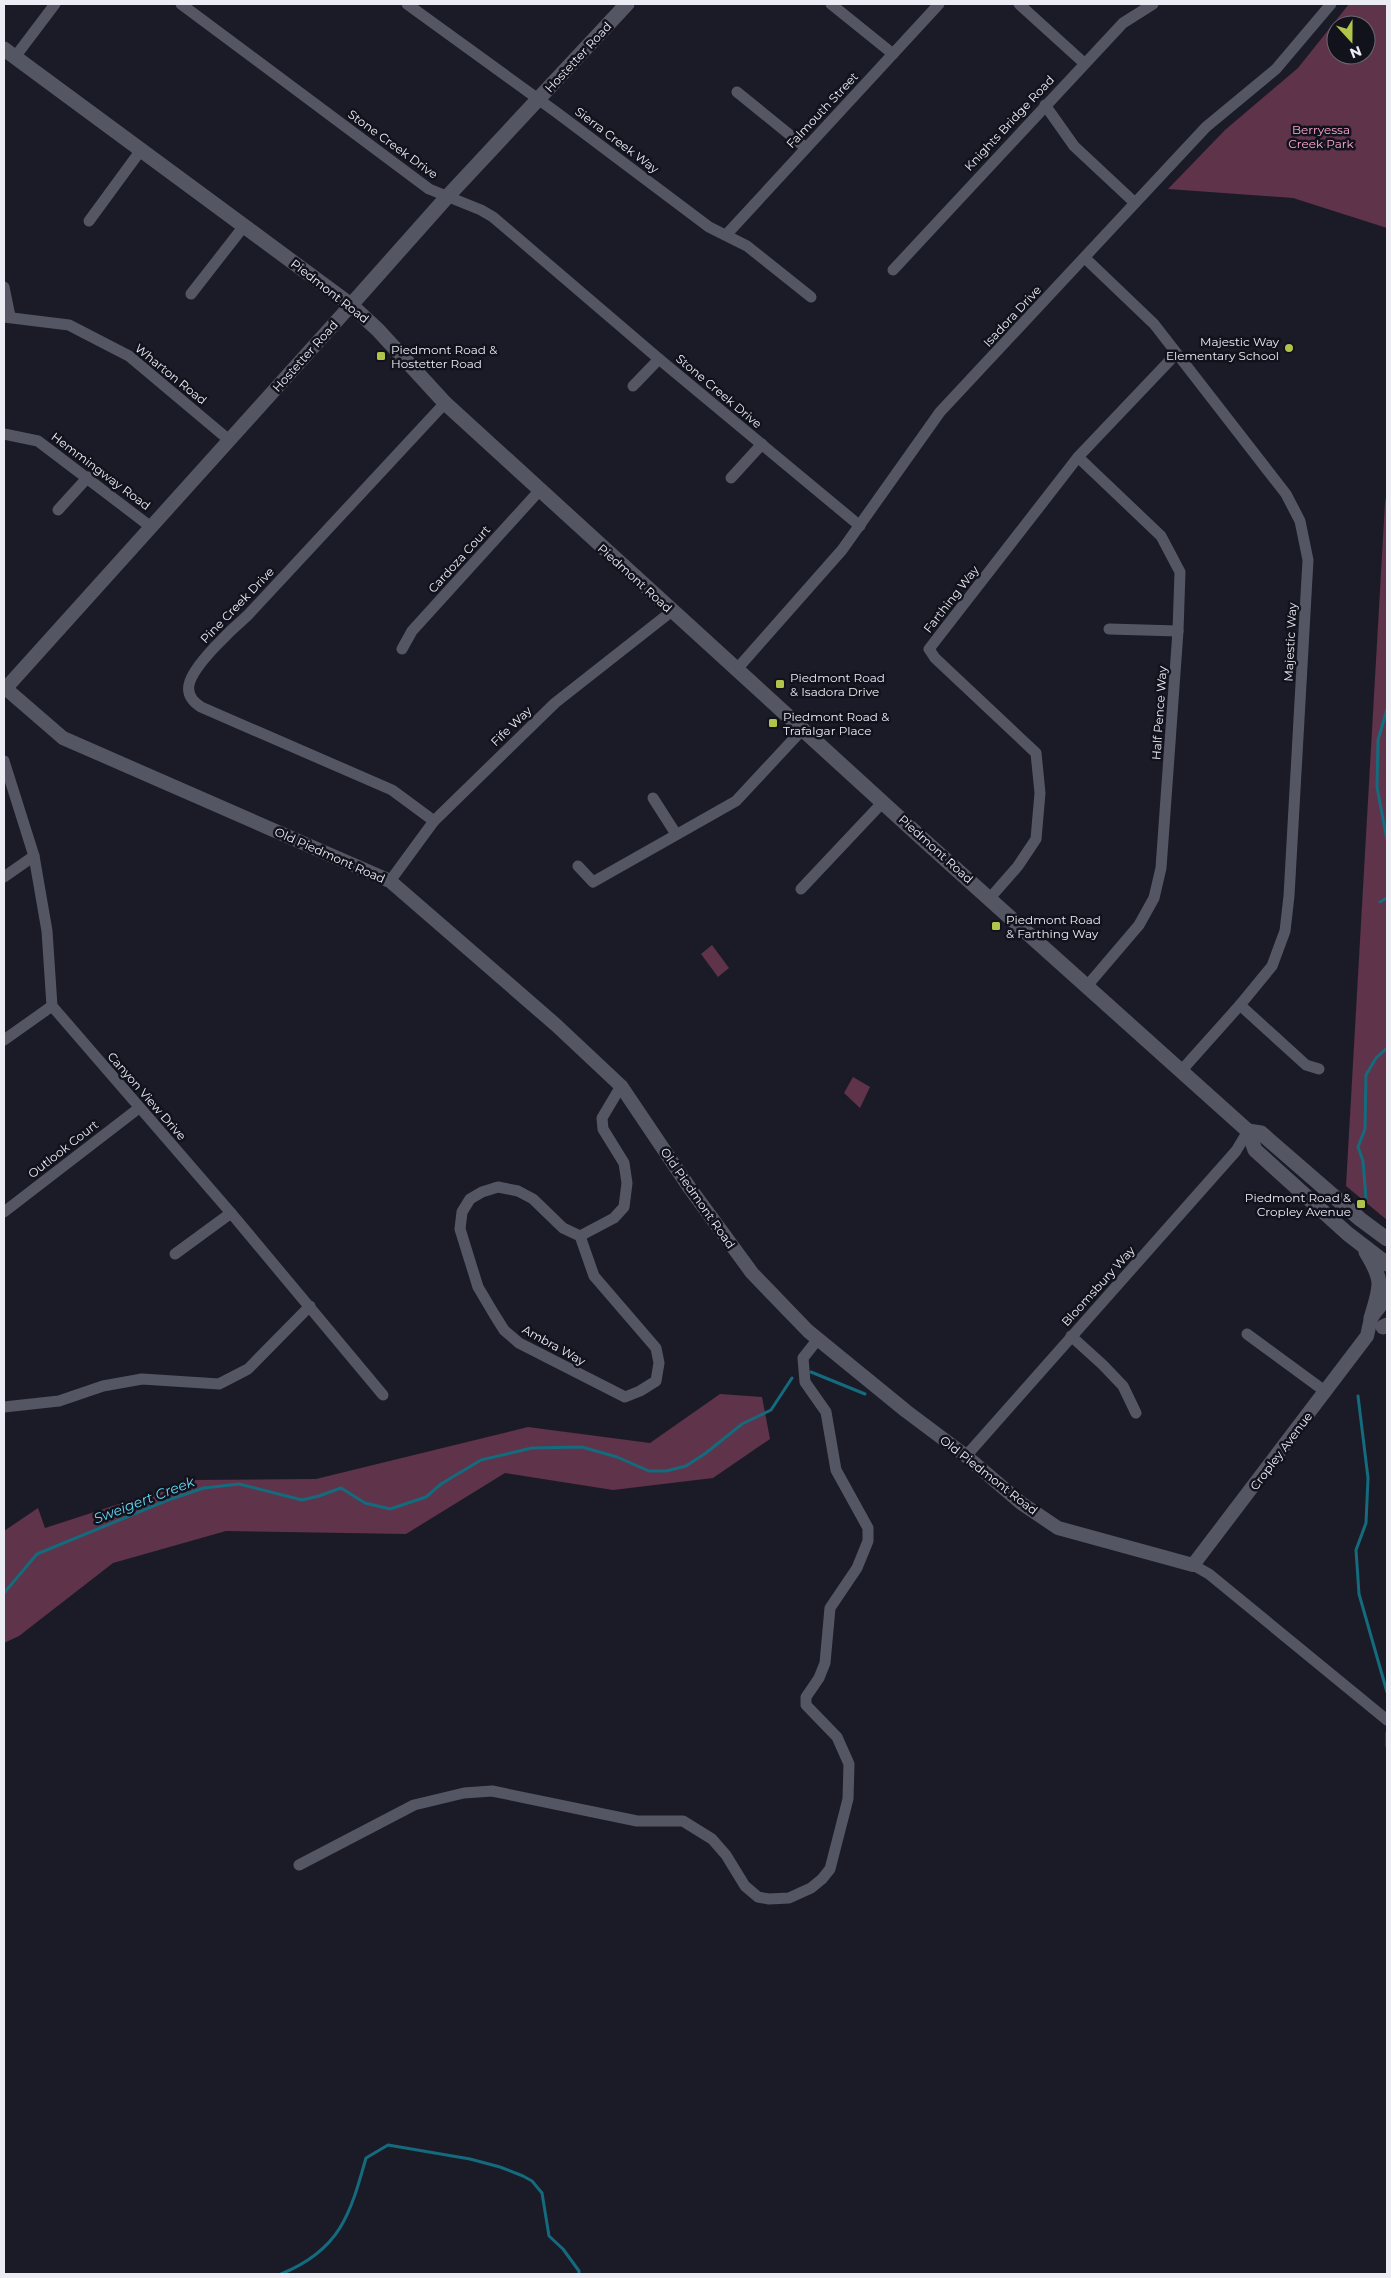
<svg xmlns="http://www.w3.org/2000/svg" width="1391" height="2278" viewBox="0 0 1391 2278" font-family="Montserrat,sans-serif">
<rect width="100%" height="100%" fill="#1b1b27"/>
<g fill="#5f3349" fill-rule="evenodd">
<path d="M1349,4H1387V228L1293,198L1168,189L1225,130L1298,68ZM1336,25H1366V55H1336Z"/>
<polygon points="1387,491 1387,1220 1346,1186 1385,503"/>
<polygon points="712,945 729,968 718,977 701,954"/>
<polygon points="853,1077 870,1087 860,1108 844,1093"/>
<polygon points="720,1394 762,1397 770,1439 713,1478 613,1490 505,1473 406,1534 226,1531 113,1563 19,1636 4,1643 4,1531 38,1508 45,1528 193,1480 316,1479 528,1427 650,1443"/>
</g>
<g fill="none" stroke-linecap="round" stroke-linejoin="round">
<g stroke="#136b7d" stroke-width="3">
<polyline points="1387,709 1378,740 1377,787 1387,840"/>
<polyline points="1380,902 1387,898"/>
<polyline points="1366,1199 1363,1161 1358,1147 1365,1129 1366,1075 1376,1058 1387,1048"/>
<polyline points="811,1372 865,1394"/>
<polyline points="1358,1396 1368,1478 1366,1523 1356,1550 1359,1594 1387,1692"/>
<polyline points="4,1593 37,1554 168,1500 204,1488 239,1484 302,1500 319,1496 341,1488 365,1503 390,1509 426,1497 441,1484 481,1460 532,1448 582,1447 617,1457 649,1471 666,1471 686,1466 706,1453 742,1424 771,1410 792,1378"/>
<polyline points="1387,1733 1387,1746"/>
<path d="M281,2274C340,2250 350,2215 366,2158L388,2145L470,2159L500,2167L523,2176L532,2181L542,2193L549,2236L563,2249L579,2271V2274"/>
</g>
<g stroke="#555664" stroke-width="11">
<polyline points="181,4 429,189 481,210 493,217 659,359 860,526"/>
<polyline points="407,4 556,112 709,227 747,246 811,297"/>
<polyline points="831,4 893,54"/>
<polyline points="1019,4 1084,63"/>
<polyline points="15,57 55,4"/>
<polyline points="737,92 806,148"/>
<polyline points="1045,105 1074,146 1135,203"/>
<polyline points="89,221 141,150"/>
<polyline points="726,235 939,4"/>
<polyline points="1085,258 1154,324 1286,494 1300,521 1308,560 1289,896 1285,931 1272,966 1240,1005 1181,1071"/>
<polyline points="893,270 1123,23 1153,4"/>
<polyline points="4,287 10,316"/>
<polyline points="191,294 244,226"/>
<polyline points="4,317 69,325 129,356 229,440"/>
<polyline points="633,386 659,359"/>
<polyline points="4,434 38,441 151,527"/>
<polyline points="1078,457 1161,536 1180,572 1178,631 1161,868 1154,898 1139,925 1087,986"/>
<polyline points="731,478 762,444"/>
<polyline points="58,510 88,477"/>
<polyline points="1109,629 1178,631"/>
<polyline points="402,649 412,631 540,490"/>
<polyline points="737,669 842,550 940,412 1206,127 1276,69 1331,4"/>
<polyline points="4,761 34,856 47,931 52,1006 231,1213 383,1395"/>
<polyline points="653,798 676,834"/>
<path d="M434,821L392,790L201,707C193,702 187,695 189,685C192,666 233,628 248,615L445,403"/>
<polyline points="578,866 593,882 736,801 803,729"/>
<polyline points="4,877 34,856"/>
<polyline points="390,881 434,821 555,703 672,611"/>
<polyline points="801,889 883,802"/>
<polyline points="990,898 1018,866 1036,839 1040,793 1036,753 935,658 929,649 1078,457 1176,354"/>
<polyline points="1240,1005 1306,1065 1319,1069"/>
<polyline points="4,1040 52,1006"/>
<polygon points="498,1187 518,1191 533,1199 563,1228 580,1236 594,1276 656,1348 659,1363 656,1381 640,1391 625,1397 519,1343 504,1330 494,1314 478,1287 460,1229 462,1212 470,1199 482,1192"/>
<polyline points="4,1212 139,1108"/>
<polyline points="580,1236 614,1218 624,1207 627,1183 624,1163 603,1129 602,1118 621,1086"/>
<polyline points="175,1254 231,1213"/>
<polyline points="1247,1334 1326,1392"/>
<polyline points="1071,1336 1103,1365 1123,1386 1136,1413"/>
<polyline points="4,1407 59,1401 103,1386 142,1379 219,1384 248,1369 310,1306"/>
<polyline points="966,1456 1236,1151 1248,1131"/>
<polyline points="1193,1565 1209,1574 1387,1720"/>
<polyline points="299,1865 414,1805 464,1793 492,1791 637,1821 683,1821 712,1839 726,1855 745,1886 758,1897 769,1899 789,1898 811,1888 822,1879 830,1869 848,1799 849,1764 837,1737 806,1705 806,1697 819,1678 825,1663 830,1608 857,1568 868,1541 868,1528 836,1470 826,1412 805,1382 803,1358 818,1339"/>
</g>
<g stroke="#555664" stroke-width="14">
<polyline points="4,687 63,738 390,881 556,1025 621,1086 689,1187 752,1273 808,1331 906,1411 966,1456 1021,1503 1058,1528 1193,1565 1367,1336 1371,1318 1387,1297"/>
<polyline points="6,688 351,305"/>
</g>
<g stroke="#555664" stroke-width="15">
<polyline points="4,49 351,305 378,330 445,403 927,843 1248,1131 1255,1150 1348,1234 1387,1264"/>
<polyline points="351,305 447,197 627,4"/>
<polyline points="1248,1131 1261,1133 1360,1219 1387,1239"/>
<path d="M1366,1252C1384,1281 1381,1286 1371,1318"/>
<polyline points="1383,1327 1387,1325"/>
</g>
</g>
<g fill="#b2c34c" stroke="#12121d" stroke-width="2">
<circle cx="1289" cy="348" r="5"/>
<rect x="376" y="351" width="10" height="10" rx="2.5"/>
<rect x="775" y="679" width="10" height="10" rx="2.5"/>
<rect x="768" y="718" width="10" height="10" rx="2.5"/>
<rect x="991" y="921" width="10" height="10" rx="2.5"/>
<rect x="1356" y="1199" width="10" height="10" rx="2.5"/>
</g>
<g text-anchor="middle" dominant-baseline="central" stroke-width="5" stroke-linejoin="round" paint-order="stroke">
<g font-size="12" fill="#ececf5" stroke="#12121d">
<text transform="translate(578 57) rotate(-47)">Hostetter Road</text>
<text transform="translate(822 110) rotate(-47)">Falmouth Street</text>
<text transform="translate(1009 123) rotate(-47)">Knights Bridge Road</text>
<text transform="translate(617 140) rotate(37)">Sierra Creek Way</text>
<text transform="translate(393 144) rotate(36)">Stone Creek Drive</text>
<text transform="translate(330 291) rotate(38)">Piedmont Road</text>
<text transform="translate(1012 316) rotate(-47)">Isadora Drive</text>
<text transform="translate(305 356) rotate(-48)">Hostetter Road</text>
<text transform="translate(171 374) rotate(39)">Wharton Road</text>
<text transform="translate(719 391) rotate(40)">Stone Creek Drive</text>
<text transform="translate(101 471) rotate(37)">Hemmingway Road</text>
<text transform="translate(459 559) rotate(-48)">Cardoza Court</text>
<text transform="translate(635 578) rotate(42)">Piedmont Road</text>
<text transform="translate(951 599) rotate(-52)">Farthing Way</text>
<text transform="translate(237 605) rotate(-46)">Pine Creek Drive</text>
<text transform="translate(1290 642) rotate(-87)">Majestic Way</text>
<text transform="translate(1159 713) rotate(-86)">Half Pence Way</text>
<text transform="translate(511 726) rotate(-44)">Fife Way</text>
<text transform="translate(936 849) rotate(42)">Piedmont Road</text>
<text transform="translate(330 855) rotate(24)">Old Piedmont Road</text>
<text transform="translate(147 1096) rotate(49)">Canyon View Drive</text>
<text transform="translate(63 1149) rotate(-38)">Outlook Court</text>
<text transform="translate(698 1198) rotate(55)">Old Piedmont Road</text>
<text transform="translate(1098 1286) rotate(-48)">Bloomsbury Way</text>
<text transform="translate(554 1345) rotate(29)">Ambra Way</text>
<text transform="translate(1281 1451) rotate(-53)">Cropley Avenue</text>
<text transform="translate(989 1475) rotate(38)">Old Piedmont Road</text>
</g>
<g font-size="12" fill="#fda8d1" stroke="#12121d">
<text x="1321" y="129">Berryessa<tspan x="1321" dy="14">Creek Park</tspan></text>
</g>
<g font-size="12" fill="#ececf5" stroke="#12121d" text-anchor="start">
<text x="1279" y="341" text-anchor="end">Majestic Way<tspan x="1279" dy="14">Elementary School</tspan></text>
<text x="391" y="349">Piedmont Road &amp;<tspan x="391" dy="14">Hostetter Road</tspan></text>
<text x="790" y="677">Piedmont Road<tspan x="790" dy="14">&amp; Isadora Drive</tspan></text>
<text x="783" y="716">Piedmont Road &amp;<tspan x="783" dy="14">Trafalgar Place</tspan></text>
<text x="1006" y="919">Piedmont Road<tspan x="1006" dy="14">&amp; Farthing Way</tspan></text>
<text x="1351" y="1197" text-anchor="end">Piedmont Road &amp;<tspan x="1351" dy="14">Cropley Avenue</tspan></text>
</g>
<g font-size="14" font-style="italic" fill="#63d7f3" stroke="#12121d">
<text transform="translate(144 1500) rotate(-21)">Sweigert Creek</text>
</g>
</g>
<rect width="1391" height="2278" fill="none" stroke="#ececf5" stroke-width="10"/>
<g transform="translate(1351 40) rotate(159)"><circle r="24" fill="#12121d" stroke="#696973"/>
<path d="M0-4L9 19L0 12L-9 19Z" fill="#b2c34c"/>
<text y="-8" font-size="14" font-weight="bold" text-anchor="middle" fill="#ececf5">N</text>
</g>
</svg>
